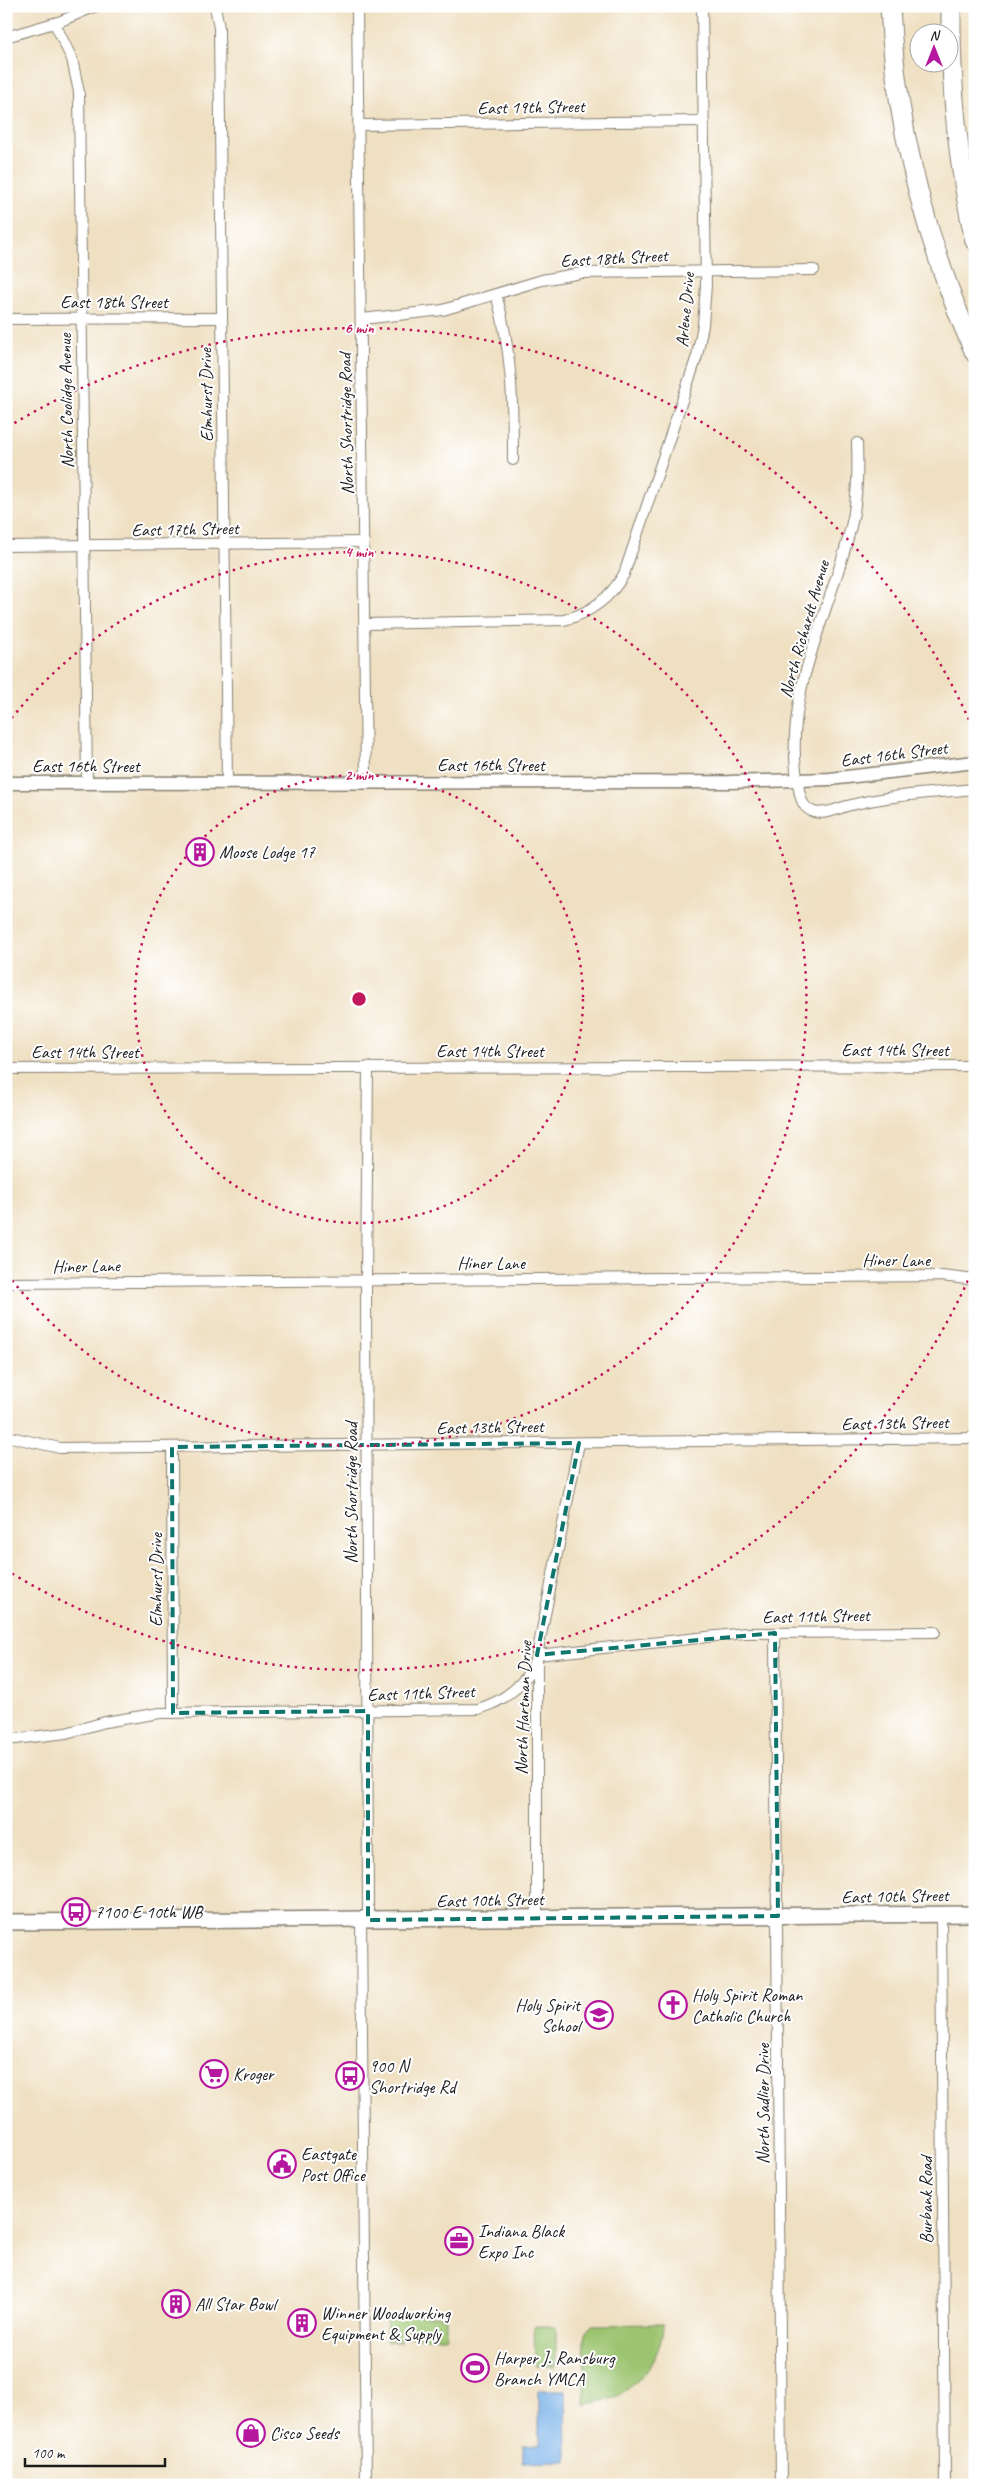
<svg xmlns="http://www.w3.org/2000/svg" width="981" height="2491" viewBox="0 0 981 2491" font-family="Caveat,sans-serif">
<rect width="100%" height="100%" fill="#fff"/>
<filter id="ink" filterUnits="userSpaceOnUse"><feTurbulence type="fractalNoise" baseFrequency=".02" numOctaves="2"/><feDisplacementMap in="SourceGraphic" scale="10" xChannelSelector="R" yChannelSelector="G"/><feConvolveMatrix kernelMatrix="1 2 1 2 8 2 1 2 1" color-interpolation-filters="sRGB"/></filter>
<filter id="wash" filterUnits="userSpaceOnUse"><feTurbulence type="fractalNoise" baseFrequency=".0096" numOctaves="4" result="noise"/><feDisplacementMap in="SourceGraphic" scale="20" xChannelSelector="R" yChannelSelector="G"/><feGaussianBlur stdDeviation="1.12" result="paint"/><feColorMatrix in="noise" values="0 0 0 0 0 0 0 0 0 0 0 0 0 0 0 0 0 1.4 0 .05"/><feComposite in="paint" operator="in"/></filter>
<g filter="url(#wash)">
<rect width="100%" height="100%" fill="#efe0c2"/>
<g fill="#9cc470" stroke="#5c7046">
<polygon points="446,2315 446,2337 400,2337 400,2342 387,2342 386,2316"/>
<path d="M663,2324C663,2354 642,2383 615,2397C607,2401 594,2402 584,2405L585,2333L592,2325Z"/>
<polygon points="534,2326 556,2326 556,2366 535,2366"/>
</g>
<polygon fill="#78b1e8" stroke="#4a6682" points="539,2390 566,2390 567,2461 523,2462 523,2446 539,2445"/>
</g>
<g filter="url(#ink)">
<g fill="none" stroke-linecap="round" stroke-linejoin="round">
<defs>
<g id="minor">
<polyline points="215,6 219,28 227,783"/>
<polyline points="357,6 366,782"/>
<polyline points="55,24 72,59 79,92 87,783"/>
<polyline points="6,37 61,21 96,6"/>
<polyline points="359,125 703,121"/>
<path d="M496,294C512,349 513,404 513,460"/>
<polyline points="6,319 221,318"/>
<polyline points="362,319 443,310 542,280 581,273 814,270"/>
<path d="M857,443C858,469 858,496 852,522C833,609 781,692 798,784C800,795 801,808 814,812C824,815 837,809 847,806C889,795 932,793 975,789"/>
<polyline points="6,546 364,542"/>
<path d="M365,624L564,620C590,613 611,597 624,574L697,356L703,325L706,285L702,6"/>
<polyline points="368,1067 366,1280 368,1920"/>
<polyline points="6,1069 975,1066"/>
<polyline points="6,1283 942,1276 975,1280"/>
<polyline points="6,1436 60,1448 975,1438"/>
<polyline points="172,1447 173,1713"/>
<polyline points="775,1633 781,2485"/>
<path d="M6,1740L66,1733L105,1722L160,1713L478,1709C505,1701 528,1683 537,1655L745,1633L935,1632"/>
<polyline points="941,1914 945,2485"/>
<polyline points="537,1918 537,1655 579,1443"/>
<polyline points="361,1920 366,2485"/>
</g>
<polyline id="tertiary" points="6,783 729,782 830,779 975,762"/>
<polyline id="secondary" points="6,1922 975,1914"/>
<g id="motorway">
<path d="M890,6C895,125 927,244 975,353"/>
<path d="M951,6C950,85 958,164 975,241"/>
</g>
</defs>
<use href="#minor" stroke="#867e6f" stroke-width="12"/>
<use href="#tertiary" stroke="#867e6f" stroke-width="15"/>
<use href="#secondary" stroke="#867e6f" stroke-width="18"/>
<use href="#motorway" stroke="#867e6f" stroke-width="21"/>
<use href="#minor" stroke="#fff" stroke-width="10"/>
<use href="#tertiary" stroke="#fff" stroke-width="12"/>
<use href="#secondary" stroke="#fff" stroke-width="15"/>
<use href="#motorway" stroke="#fff" stroke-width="19"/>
</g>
</g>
<path fill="none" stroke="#0f766e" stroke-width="4" stroke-dasharray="10 6" stroke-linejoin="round" d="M579,1443L537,1655L775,1633L778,1916L368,1920V1711L173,1713L172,1447Z"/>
<g fill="none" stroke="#c2185b" stroke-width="2.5" stroke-dasharray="2.5 5">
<circle cx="359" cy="999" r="224"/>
<path d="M7 724A447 447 0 1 1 7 1274"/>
<path d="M974 1267A671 671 0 0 1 8 1571M8 427A671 671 0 0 1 974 731"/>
</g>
<defs>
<symbol id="building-ring" viewBox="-11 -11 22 22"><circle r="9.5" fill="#fff" stroke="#b5179e" stroke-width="1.5"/><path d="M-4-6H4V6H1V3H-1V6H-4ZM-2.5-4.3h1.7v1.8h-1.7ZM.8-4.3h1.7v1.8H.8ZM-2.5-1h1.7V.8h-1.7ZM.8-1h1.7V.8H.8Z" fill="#b5179e"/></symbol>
<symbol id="bus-ring" viewBox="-11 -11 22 22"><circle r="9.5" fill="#fff" stroke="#b5179e" stroke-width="1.5"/><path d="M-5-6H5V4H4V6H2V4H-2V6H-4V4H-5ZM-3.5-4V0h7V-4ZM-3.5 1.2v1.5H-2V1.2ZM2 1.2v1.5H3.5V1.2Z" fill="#b5179e"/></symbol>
<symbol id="church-ring" viewBox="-11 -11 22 22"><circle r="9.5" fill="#fff" stroke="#b5179e" stroke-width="1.5"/><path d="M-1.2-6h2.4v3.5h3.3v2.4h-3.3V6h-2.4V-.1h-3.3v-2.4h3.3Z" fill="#b5179e"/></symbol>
<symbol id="school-ring" viewBox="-11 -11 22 22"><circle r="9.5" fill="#fff" stroke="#b5179e" stroke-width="1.5"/><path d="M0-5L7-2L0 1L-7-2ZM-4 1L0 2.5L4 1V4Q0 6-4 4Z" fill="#b5179e"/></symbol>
<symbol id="supermarket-ring" viewBox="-11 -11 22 22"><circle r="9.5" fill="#fff" stroke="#b5179e" stroke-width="1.5"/><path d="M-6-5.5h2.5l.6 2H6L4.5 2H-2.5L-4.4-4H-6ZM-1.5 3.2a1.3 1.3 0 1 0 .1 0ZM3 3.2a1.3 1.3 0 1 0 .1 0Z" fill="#b5179e"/></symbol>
<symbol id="civic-ring" viewBox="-11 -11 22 22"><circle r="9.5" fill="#fff" stroke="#b5179e" stroke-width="1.5"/><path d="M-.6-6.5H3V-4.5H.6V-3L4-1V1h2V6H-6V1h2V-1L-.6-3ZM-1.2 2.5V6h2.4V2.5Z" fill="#b5179e"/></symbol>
<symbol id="office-ring" viewBox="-11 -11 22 22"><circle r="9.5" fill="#fff" stroke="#b5179e" stroke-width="1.5"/><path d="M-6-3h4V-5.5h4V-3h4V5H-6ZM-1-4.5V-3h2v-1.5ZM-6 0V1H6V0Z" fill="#b5179e"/></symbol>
<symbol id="stadium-ring" viewBox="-11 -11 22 22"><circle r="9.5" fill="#fff" stroke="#b5179e" stroke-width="1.5"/><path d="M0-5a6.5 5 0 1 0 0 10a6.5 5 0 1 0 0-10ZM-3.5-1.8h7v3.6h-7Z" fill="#b5179e"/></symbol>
<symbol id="shop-ring" viewBox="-11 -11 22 22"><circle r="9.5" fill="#fff" stroke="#b5179e" stroke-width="1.5"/><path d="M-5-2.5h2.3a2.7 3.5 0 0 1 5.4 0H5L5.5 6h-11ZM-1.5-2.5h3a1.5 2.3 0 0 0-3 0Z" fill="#b5179e"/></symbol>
</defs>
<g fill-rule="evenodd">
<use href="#building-ring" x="184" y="836" width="32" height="32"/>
<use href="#bus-ring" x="60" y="1896" width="32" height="32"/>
<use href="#church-ring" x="657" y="1989" width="32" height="32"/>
<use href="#school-ring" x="583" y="1999" width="32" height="32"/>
<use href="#supermarket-ring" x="198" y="2058" width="32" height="32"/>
<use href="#bus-ring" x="334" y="2060" width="32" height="32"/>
<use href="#civic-ring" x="266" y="2148" width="32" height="32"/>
<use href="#office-ring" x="443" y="2225" width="32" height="32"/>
<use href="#building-ring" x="160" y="2288" width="32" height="32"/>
<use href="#building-ring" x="286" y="2307" width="32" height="32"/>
<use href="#stadium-ring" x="459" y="2352" width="32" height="32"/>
<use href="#shop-ring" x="235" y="2417" width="32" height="32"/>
</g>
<g text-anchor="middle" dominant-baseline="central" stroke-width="4" stroke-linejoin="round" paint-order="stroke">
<g font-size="18" fill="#1c1c1c" stroke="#fff">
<text transform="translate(531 107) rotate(-1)">East 19th Street</text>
<text transform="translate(614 258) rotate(-3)">East 18th Street</text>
<text x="114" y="302">East 18th Street</text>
<text transform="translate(685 310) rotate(-85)">Arlene Drive</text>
<text transform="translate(206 395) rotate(-91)">Elmhurst Drive</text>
<text transform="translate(66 401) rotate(-91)">North Coolidge Avenue</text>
<text transform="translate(346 424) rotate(-91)">North Shortridge Road</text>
<text transform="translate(185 529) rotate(-1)">East 17th Street</text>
<text transform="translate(804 629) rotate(-74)">North Richardt Avenue</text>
<text transform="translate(894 754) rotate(-7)">East 16th Street</text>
<text x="491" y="765">East 16th Street</text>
<text x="86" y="766">East 16th Street</text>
<text x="895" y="1050">East 14th Street</text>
<text x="490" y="1051">East 14th Street</text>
<text x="85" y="1052">East 14th Street</text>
<text x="896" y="1260">Hiner Lane</text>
<text x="491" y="1263">Hiner Lane</text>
<text transform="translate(86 1266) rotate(-1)">Hiner Lane</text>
<text transform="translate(895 1423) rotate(-1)">East 13th Street</text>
<text transform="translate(490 1427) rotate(-1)">East 13th Street</text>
<text transform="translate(351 1493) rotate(-90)">North Shortridge Road</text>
<text transform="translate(156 1580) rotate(-90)">Elmhurst Drive</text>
<text transform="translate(816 1616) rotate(-1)">East 11th Street</text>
<text transform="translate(421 1693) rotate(-2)">East 11th Street</text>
<text transform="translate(523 1708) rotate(-88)">North Hartman Drive</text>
<text transform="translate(895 1896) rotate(-1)">East 10th Street</text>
<text transform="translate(490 1900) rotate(-1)">East 10th Street</text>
<text transform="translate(763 2104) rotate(-90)">North Sadlier Drive</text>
<text transform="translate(926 2200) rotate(-90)">Burbank Road</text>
</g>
<g font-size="18" fill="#1c1c1c" stroke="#fff" text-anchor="start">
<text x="219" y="852">Moose Lodge 17</text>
<text x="95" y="1912">7100 E 10th WB</text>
<text x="692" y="1995">Holy Spirit Roman<tspan x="692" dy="21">Catholic Church</tspan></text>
<text x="580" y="2005" text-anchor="end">Holy Spirit<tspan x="580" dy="21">School</tspan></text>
<text x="369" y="2066">900 N<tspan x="369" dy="21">Shortridge Rd</tspan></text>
<text x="233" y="2074">Kroger</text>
<text x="301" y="2154">Eastgate<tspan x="301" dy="21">Post Office</tspan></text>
<text x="478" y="2231">Indiana Black<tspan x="478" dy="21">Expo Inc</tspan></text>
<text x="195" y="2304">All Star Bowl</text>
<text x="321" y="2313">Winner Woodworking<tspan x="321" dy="21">Equipment &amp; Supply</tspan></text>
<text x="494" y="2358">Harper J. Ransburg<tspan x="494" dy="21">Branch YMCA</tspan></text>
<text x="270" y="2433">Cisco Seeds</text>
</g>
</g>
<circle cx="359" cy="999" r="8" fill="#c2185b" stroke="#fff" stroke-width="2.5"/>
<g font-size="15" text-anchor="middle" font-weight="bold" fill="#c2185b" stroke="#fff" stroke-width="4" stroke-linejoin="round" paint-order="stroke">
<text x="359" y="333">6 min</text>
<text x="359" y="557">4 min</text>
<text x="359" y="780">2 min</text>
</g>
<rect width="981" height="2491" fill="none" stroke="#fff" stroke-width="25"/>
<g transform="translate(934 48)"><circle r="24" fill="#ffffff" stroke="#a4a4a4"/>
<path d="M0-4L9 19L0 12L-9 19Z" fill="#b5179e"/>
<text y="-8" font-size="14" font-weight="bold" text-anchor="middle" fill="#1c1c1c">N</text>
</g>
<path d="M25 2458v8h140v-8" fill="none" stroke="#1c1c1c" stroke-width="2.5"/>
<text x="32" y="2458" font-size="15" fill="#1c1c1c" stroke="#ffffff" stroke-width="4" paint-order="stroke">100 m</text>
</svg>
